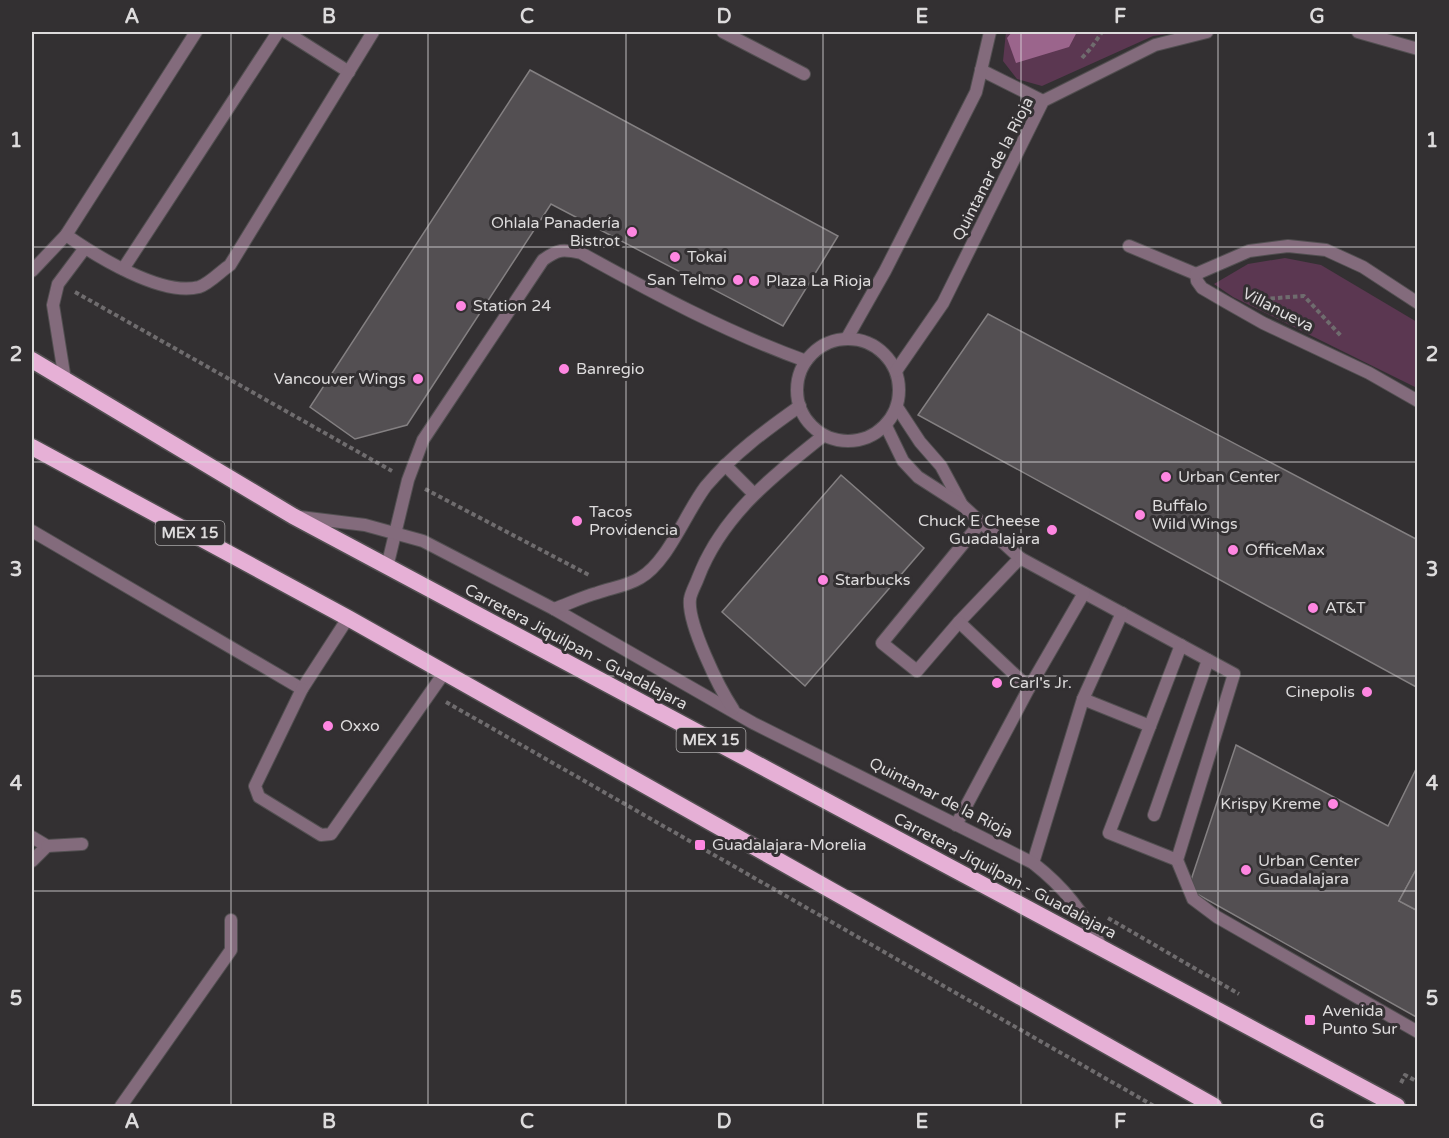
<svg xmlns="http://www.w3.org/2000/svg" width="1449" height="1138" viewBox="0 0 1449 1138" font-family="'Varela Round',sans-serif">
<rect width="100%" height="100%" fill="#333032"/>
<g fill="#5b3751">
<polygon points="1006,32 1182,32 1153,36 1042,86 1017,79 1003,61"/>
<polygon points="1285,258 1321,265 1417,322 1417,388 1233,297 1214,284 1248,264"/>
</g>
<polygon fill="#9b658c" points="1012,32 1077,32 1069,47 1016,63 1007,38"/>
<g fill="#534f52" stroke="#848082" stroke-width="1.5">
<polygon points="530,70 838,236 783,326 551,204 407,425 355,439 310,407"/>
<polygon points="988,314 1418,540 1418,688 918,415"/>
<polygon points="841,475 924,548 805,686 722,612"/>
<polygon points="1236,745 1388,826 1418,765 1418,866 1399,901 1418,911 1418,1018 1188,889"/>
<polygon points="1418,866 1418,911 1399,901"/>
</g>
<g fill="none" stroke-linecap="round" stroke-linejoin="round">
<defs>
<g id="service">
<polyline points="286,32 349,72"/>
<path d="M66,235C96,256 162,297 199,287C209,284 221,271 230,265L373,32"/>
<polyline points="123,269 278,32"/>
<polyline points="32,271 66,235 196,32"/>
<polyline points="65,380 53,305 58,284 85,248"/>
<polyline points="897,407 920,442 941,466 962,505"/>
<polyline points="886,426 903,461 918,477 963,506 1020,558 959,622 917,671 882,643 981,522"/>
<polyline points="32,531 302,689 348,618"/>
<polyline points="1020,558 1234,674 1177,860 1193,899 1217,917 1418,1032"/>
<path d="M387,567L408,480L423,440L543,260C558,249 563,249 581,253C653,293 728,333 806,361"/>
<polyline points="959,622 1029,688"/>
<polyline points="302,689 255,786 259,797 321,835 331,834 444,673"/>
<polyline points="1083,699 1150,726"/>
<polyline points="1154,815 1208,660"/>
<polyline points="956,825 1029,688 1084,593"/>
<polyline points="1177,860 1109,833 1181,645"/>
<polyline points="1033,863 1083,699 1122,613"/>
</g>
<g id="minor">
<polyline points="723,32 804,74"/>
<polyline points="1358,32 1418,49"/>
<polyline points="981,70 1043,101"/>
<polyline points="1129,246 1196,274"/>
<polyline points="1196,274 1197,281 1202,288 1226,302 1263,323 1369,373 1418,401"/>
<polyline points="1196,274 1249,251 1288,246 1326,250 1363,267 1418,303"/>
<polyline points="847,338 885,271 976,92 990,32"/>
<circle cx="848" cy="390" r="51"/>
<polyline points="896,371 943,303 1043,101 1155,45 1207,32"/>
<polyline points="725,465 754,494"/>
<path d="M300,517L365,525L423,541L554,609L753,723L1033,863C1065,888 1083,912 1102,948"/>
<path d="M554,609C568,604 582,597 597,593C611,588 627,586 640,578C668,562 686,512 706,486C733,454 766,430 800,406"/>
<path d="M733,709C719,688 687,623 690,599C691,592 696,584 698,578C722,515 773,476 823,436"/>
<polyline points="32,837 47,846 32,861"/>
<polyline points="47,846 82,844"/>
<polyline points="121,1106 231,950 231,920"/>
</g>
<g id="trunk">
<polyline points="32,360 293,516 1397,1106"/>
<polyline points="32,447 348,618 1214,1106"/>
</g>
</defs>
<use href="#service" stroke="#524f51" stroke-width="14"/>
<use href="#minor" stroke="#524f51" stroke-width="14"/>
<use href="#trunk" stroke="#524f51" stroke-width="19"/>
<g stroke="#6f6c6e" stroke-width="4" stroke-dasharray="4.5 3" stroke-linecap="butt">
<polyline points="1082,58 1091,48 1102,32"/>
<polyline points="75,292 392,471"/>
<polyline points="1263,299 1304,296 1342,337"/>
<polyline points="425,489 589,575"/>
<polyline points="446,702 1154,1106"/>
<polyline points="1108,918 1239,994"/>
<polyline points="1401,1083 1405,1075 1418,1082"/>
</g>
<use href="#service" stroke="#836b7c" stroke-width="12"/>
<use href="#minor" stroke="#836b7c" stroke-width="12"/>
<use href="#trunk" stroke="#e6b0d6" stroke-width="16"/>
</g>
<path fill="none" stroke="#dddbdc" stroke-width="1.5" stroke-opacity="0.55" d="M231,32V1106M428,32V1106M626,32V1106M823,32V1106M1021,32V1106M1218,32V1106M32,247H1418M32,462H1418M32,676H1418M32,891H1418"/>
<g fill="#fe86e1" stroke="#333032" stroke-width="2">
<circle cx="632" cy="232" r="6"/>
<circle cx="675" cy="257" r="6"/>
<circle cx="738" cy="280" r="6"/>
<circle cx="754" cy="281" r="6"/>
<circle cx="461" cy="306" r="6"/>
<circle cx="564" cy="369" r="6"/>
<circle cx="418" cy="379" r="6"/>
<circle cx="1166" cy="477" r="6"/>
<circle cx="1140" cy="515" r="6"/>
<circle cx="577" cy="521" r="6"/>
<circle cx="1052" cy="530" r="6"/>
<circle cx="1233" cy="550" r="6"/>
<circle cx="823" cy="580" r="6"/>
<circle cx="1313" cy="608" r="6"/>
<circle cx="997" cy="683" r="6"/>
<circle cx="1367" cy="692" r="6"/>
<circle cx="328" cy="726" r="6"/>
<circle cx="1333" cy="804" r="6"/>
<rect x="694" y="839" width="12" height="12" rx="3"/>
<circle cx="1246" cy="870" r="6"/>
<rect x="1304" y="1014" width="12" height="12" rx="3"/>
</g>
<g text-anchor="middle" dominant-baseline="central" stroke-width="6" stroke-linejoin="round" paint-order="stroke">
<g fill="#333032" stroke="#aaa8a9" stroke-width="1.5">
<rect x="155.5" y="521" width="69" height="24" rx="4.5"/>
<rect x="676.5" y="728" width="69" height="24" rx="4.5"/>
</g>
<g font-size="15" font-weight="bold" fill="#dddbdc">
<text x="190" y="533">MEX 15</text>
<text x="711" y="740">MEX 15</text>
</g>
<g font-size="16" fill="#dddbdc" stroke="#333032">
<text transform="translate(993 169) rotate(-63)">Quintanar de la Rioja</text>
<text transform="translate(1278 310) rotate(27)">Villanueva</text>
<text transform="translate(576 647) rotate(28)">Carretera Jiquilpan - Guadalajara</text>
<text transform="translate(941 798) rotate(27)">Quintanar de la Rioja</text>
<text transform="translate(1005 876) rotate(28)">Carretera Jiquilpan - Guadalajara</text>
</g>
<g font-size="16" fill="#dddbdc" stroke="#333032" text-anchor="start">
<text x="620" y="223" text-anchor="end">Ohlala Panadería<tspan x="620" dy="18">Bistrot</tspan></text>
<text x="687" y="257">Tokai</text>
<text x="726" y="280" text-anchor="end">San Telmo</text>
<text x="766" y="281">Plaza La Rioja</text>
<text x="473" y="306">Station 24</text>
<text x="576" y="369">Banregio</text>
<text x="406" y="379" text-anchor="end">Vancouver Wings</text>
<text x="1178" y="477">Urban Center</text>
<text x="1152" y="506">Buffalo<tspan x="1152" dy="18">Wild Wings</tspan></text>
<text x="589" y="512">Tacos<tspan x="589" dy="18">Providencia</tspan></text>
<text x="1040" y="521" text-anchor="end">Chuck E Cheese<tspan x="1040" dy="18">Guadalajara</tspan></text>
<text x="1245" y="550">OfficeMax</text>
<text x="835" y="580">Starbucks</text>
<text x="1325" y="608">AT&amp;T</text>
<text x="1009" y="683">Carl's Jr.</text>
<text x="1355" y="692" text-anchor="end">Cinepolis</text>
<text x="340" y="726">Oxxo</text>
<text x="1321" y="804" text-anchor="end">Krispy Kreme</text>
<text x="712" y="845">Guadalajara-Morelia</text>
<text x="1258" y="861">Urban Center<tspan x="1258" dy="18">Guadalajara</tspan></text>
<text x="1322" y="1011">Avenida<tspan x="1322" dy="18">Punto Sur</tspan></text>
</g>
</g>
<rect width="1449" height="1138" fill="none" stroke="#333032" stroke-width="66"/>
<rect x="33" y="33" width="1383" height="1072" fill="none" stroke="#dddbdc" stroke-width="2"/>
<g font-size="20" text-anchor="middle" font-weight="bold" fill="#dddbdc">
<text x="132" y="23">A</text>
<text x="329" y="23">B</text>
<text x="527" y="23">C</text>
<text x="724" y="23">D</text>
<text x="922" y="23">E</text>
<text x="1120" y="23">F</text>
<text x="1317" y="23">G</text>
<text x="16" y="147">1</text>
<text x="1432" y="147">1</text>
<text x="16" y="361">2</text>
<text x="1432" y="361">2</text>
<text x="16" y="576">3</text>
<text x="1432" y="576">3</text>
<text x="16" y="790">4</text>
<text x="1432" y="790">4</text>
<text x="16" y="1005">5</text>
<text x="1432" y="1005">5</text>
<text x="132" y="1128">A</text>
<text x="329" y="1128">B</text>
<text x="527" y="1128">C</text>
<text x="724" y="1128">D</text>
<text x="922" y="1128">E</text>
<text x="1120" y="1128">F</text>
<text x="1317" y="1128">G</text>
</g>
</svg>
